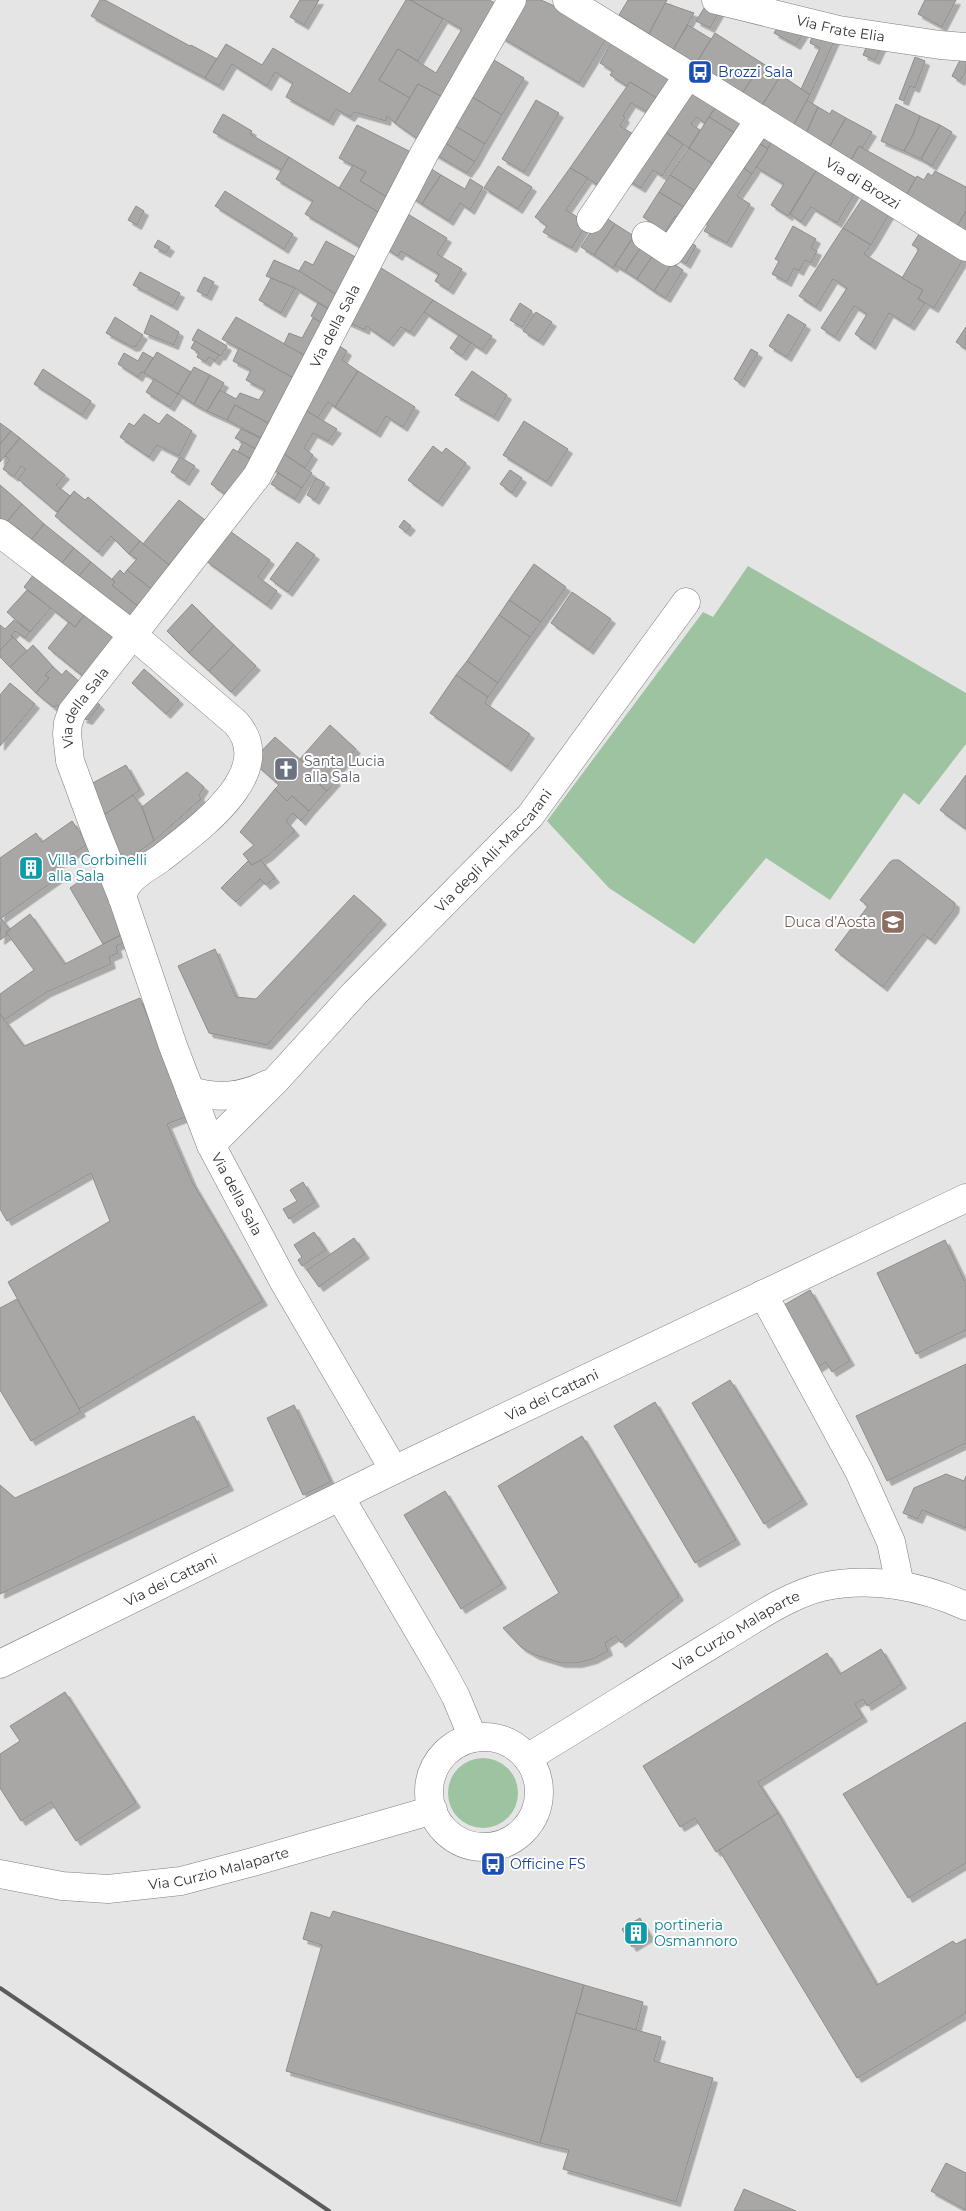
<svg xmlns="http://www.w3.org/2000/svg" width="966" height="2211" viewBox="0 0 966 2211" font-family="Montserrat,sans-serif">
<defs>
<filter id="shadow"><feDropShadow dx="4.5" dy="4.5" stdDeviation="0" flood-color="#0004"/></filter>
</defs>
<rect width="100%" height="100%" fill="#e5e5e6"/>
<g fill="#9ec3a0">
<polygon points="748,566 966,693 966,744 919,805 904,793 830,900 766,858 694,944 609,888 547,821 703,612 713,617"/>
<circle cx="483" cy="1793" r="35"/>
</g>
<g fill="#a8a7a6" stroke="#8f8e8d" filter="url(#shadow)">
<polygon points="100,0 105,0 190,46 191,45 217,59 205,78 91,16"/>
<polygon points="300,0 319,0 304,25 290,17"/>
<polygon points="406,0 410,0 443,19 418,61 398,49 379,80 410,98 395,123 387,116 386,121 354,112 350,117 336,109 329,121 286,97 293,83 275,72 267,86 232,64 219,86 205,78 226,44 262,65 273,48 350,94"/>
<polygon points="410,0 489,0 501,6 448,100 418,84 410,98 379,80 398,49 436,73 462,29"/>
<polygon points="523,0 541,0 581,18 609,34 579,83 501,37"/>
<polygon points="628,0 667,0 649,34 619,15"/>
<polygon points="925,0 956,0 942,27 918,14"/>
<polygon points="665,3 694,13 673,50 649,34"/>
<polygon points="706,5 721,9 710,28 696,21"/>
<polygon points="781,22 806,29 796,45 774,33"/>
<polygon points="688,25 711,39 695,65 673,50"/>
<polygon points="814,31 836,37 810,95 801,89 820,48 810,43"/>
<polygon points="715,33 762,63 740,97 694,67"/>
<polygon points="614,38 678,78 663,102 630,82 627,86 610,75 613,71 600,63"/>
<polygon points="869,41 883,43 875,60 863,55"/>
<polygon points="963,54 966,55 966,71 960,81 952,76"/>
<polygon points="489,57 524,78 502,115 467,94"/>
<polygon points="915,57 925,61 915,88 910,86 904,101 899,99"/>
<polygon points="762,63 781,75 760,109 740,97"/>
<polygon points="781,75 810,95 791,130 760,109"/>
<polygon points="630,82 663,102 653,115 631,103 623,116 625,118 620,126 638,137 603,188 570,168"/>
<polygon points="690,83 719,102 705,123 696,117 691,124 700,130 689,148 665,132"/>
<polygon points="418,84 448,100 425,144 395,123"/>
<polygon points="467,94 502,115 485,144 450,123"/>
<polygon points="536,100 559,113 524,172 502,159"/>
<polygon points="807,100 818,107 804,138 791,130"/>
<polygon points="719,102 750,123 741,137 709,117"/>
<polygon points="896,104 920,116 913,135 904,151 881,141"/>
<polygon points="818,107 830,114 832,110 846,118 827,151 804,138"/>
<polygon points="223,114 252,131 250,134 289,157 282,170 213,132"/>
<polygon points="920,116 940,125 921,159 904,151 913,135"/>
<polygon points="709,117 741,137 720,169 689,148"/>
<polygon points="846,118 872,132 862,148 859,146 848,165 827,151"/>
<polygon points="450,123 485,144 475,162 439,139"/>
<polygon points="357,125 417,155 392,200 360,181 366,172 339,158"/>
<polygon points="940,125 952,132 932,166 921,159"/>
<polygon points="758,129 774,138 768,149 752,139"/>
<polygon points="665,132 683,144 662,176 653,170 641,188 624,178"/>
<polygon points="774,138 819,166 788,216 771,205 784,184 756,167"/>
<polygon points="439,139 475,162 467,173 431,152"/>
<polygon points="752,139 768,149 752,174 736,163"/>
<polygon points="859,146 916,178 905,198 848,165"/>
<polygon points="689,148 720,169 700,194 670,175"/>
<polygon points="289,157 383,215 364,249 305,214 313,201 276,179"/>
<polygon points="736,163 752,174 737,196 750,204 727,243 704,231 708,225 700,219"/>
<polygon points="353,165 366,172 360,181 392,200 383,215 339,188"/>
<polygon points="425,165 441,175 422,204 407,194"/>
<polygon points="498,166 532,187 518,209 484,188"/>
<polygon points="819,166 857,189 837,223 811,207 801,222 790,214"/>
<polygon points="570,168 588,178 566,210 587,223 572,248 543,232 547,226 535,217"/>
<polygon points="935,171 966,187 966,211 955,230 905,198 917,176 924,180 928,173 932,176"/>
<polygon points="441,175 465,189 470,179 483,187 470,210 460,203 449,221 422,204"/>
<polygon points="670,175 700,194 690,211 659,192"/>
<polygon points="225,191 293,234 284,249 215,206"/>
<polygon points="659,192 690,211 683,221 675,216 662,237 651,231 655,225 643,217"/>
<polygon points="865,195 891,211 871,245 843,228"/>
<polygon points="136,206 144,211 137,225 128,220"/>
<polygon points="403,211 447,238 437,254 462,269 449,290 435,281 439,274 401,251 398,256 384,247"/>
<polygon points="966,211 966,237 955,230"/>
<polygon points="602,215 615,224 594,255 581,247"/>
<polygon points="615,224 634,236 613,268 594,255"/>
<polygon points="793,226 816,239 811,248 817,251 811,263 805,260 799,271 794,268 787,282 772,274 779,261 775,259"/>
<polygon points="843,228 871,245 864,254 923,290 918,299 925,303 910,326 889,313 871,345 855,334 867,314 854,306 835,337 821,328 847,288 833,279 816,307 799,296"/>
<polygon points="921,231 964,258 934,308 918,299 923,290 902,278 919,249 912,245"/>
<polygon points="634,236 644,243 625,271 615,265"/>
<polygon points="158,240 170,247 166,253 154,247"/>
<polygon points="326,241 361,260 342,298 299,271 305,261 313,265"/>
<polygon points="690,242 696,246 686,264 672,255"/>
<polygon points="644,243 656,251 637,279 625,271"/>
<polygon points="656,251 672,263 654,291 637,279"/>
<polygon points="274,260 299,271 342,298 334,312 295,288 266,276"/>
<polygon points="373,263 433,300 410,332 401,327 389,342 366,326 365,330 345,321"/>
<polygon points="672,263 683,270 666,298 654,291"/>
<polygon points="140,272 180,293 173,306 133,285"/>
<polygon points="204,277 214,282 207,296 197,291"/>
<polygon points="271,278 295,288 281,313 259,300"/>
<polygon points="433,300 492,336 482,350 424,312"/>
<polygon points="318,303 334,312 327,326 311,316"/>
<polygon points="520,303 532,311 522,327 510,320"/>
<polygon points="536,312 552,322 539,341 523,331"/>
<polygon points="788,314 806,325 787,357 769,346"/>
<polygon points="151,315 179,332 174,345 144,333"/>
<polygon points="115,317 143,335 136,346 132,347 106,333"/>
<polygon points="236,317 310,358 299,381 222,339"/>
<polygon points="313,318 327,326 310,358 284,344 289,333 302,338"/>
<polygon points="966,327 966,349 956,342"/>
<polygon points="198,329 227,346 221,356 192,340"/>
<polygon points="459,335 471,343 462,356 450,348"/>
<polygon points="195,341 219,355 215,361 209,357 206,362 197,357 199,353 191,348"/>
<polygon points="335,343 347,351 342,360 358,371 335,407 328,402 318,418 300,407"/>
<polygon points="239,348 299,381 277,428 235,405 227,420 207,411 220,390 236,399 240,393 259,400 265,390 246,380 251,370 233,361"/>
<polygon points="751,349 758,353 740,383 734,379"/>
<polygon points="143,352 153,358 144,373 141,372 138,377 118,364 124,353 138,361"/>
<polygon points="157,352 191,372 178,394 144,373"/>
<polygon points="194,367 210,375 194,404 178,394"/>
<polygon points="43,369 91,401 82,415 34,384"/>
<polygon points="358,371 415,407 403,427 386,416 376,433 335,407"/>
<polygon points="472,371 507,395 494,417 455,395"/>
<polygon points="210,375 224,383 207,411 194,404"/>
<polygon points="154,379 178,394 170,407 146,392"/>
<polygon points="235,405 277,428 269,442 227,420"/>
<polygon points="300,407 337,429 328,441 313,433 304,448 313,455 305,468 281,452"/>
<polygon points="144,414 159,424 167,414 192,431 179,456 157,445 149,457 120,437 129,423 134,426"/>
<polygon points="524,421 568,449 547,482 503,455"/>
<polygon points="0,423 11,431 0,444"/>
<polygon points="241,429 269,442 263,453 235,438"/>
<polygon points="11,431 20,438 0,462 0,444"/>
<polygon points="20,438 65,475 56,485 70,496 57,512 18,479 26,469 21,466 14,477 3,469 10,459 5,456"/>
<polygon points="243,442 263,453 258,463 238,452"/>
<polygon points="433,446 442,453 446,448 466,463 438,502 408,480"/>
<polygon points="233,449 258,463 233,500 211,484"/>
<polygon points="281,452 312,473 302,488 271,468"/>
<polygon points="180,457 195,466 185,481 171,472"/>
<polygon points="510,470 522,478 512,493 500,484"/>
<polygon points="278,473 302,488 295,499 271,484"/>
<polygon points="316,478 325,483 315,500 307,495"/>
<polygon points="0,485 22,504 5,524 0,520"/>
<polygon points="74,491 85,500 88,497 140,541 129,554 111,536 98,552 55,516"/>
<polygon points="179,500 205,520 169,565 143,544"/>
<polygon points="22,504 44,524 28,544 5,524"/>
<polygon points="404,520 411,526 406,532 399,527"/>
<polygon points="44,524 74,548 58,568 28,544"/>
<polygon points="227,529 270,560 258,577 277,591 267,605 206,561"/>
<polygon points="140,541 169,565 171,562 176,565 154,591 127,570 137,559 129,554"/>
<polygon points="297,542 315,555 288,592 270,579"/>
<polygon points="74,548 91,562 74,582 58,568"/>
<polygon points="91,562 115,582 112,585 140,608 129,622 74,582"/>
<polygon points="534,564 566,587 541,622 509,600"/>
<polygon points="38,569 89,609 75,627 24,587"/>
<polygon points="120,570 124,574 127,570 154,591 140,608 112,585 115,582 112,579"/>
<polygon points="27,590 51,608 30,632 7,612"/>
<polygon points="572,592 611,619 589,650 551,623"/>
<polygon points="509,600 541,622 530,637 499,615"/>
<polygon points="192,604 214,626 189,653 167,631"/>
<polygon points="89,609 121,634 85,678 48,648 69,622 75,627"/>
<polygon points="499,615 530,637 498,683 467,661"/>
<polygon points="14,620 30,632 25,638 15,631 11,636 13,637 0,650 0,625 5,629"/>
<polygon points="214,626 234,645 209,671 189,653"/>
<polygon points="13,637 27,651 10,667 0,657 0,650"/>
<polygon points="33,645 53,667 45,675 49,678 36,693 10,667"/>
<polygon points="234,645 256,666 231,692 209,671"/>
<polygon points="467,661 498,683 488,697 456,675"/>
<polygon points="53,667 62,675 66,670 81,683 60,705 53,707 36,693 49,678 45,675"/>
<polygon points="144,669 179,700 166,714 132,683"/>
<polygon points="456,675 488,697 485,703 530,734 507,767 430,713"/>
<polygon points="10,683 35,704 0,746 0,695"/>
<polygon points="94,700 100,705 88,720 82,718"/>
<polygon points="330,725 356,749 331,777 326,772 321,778 300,759"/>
<polygon points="275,737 321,778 317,782 327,791 309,811 292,796 287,801 275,789 279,785 252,761"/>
<polygon points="126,765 140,790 104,815 89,785"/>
<polygon points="187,772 204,787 199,795 201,799 154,841 142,807"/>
<polygon points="326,772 336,781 327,791 317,782"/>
<polygon points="966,775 966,829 940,810"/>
<polygon points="275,789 287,801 292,796 309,811 301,821 293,813 286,821 295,831 268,856 252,865 243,854 254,845 240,832"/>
<polygon points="133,795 142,807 154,841 122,863 104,815"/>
<polygon points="72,821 88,844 58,864 65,873 0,919 0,858 36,833 42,842"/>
<polygon points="261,860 275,878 266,885 260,879 236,902 221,888 248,861 252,865"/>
<polygon points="893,860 899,860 955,903 954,909 931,940 923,934 883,987 835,950 868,906 860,900 890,862"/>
<polygon points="100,867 123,934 103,944 70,888"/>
<polygon points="354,895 382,920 267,1045 209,1033 178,966 215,949 236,997 256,999"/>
<polygon points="30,914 65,964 123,934 124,943 116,946 118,953 109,957 111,964 47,992 4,1020 0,1014 0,994 34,970 6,932"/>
<polygon points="1,918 10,930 6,932 7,935 0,940"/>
<polygon points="140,998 188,1116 167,1124 192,1182 263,1301 79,1409 8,1282 110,1221 91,1173 7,1221 0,1209 0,1014 24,1046"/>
<polygon points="303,1182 315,1202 289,1219 283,1209 297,1201 290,1190"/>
<polygon points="314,1232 326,1250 302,1266 298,1260 302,1257 294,1245"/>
<polygon points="354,1238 365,1254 319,1287 307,1270"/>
<polygon points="945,1240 966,1284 966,1330 916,1354 877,1273"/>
<polygon points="810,1290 850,1361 832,1372 826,1362 812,1371 777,1309"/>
<polygon points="17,1299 81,1412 31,1441 0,1390 0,1308"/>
<polygon points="966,1364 966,1443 887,1481 856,1416"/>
<polygon points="730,1380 803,1500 764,1524 692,1403"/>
<polygon points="655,1402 736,1540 695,1563 614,1426"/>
<polygon points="294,1405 331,1482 303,1495 267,1418"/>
<polygon points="194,1416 229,1486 0,1594 0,1485 15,1498"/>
<polygon points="582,1436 679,1596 621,1643 616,1636 605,1643 608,1651 593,1659 578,1663 561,1663 535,1655 521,1647 503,1628 559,1593 498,1486"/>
<polygon points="946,1474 964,1481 966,1476 966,1528 922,1510 918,1519 903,1513 914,1488"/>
<polygon points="445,1491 502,1584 461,1609 404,1515"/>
<polygon points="881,1649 902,1684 867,1706 863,1699 855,1704 863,1717 758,1782 778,1813 716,1852 695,1818 680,1827 643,1766 827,1653 840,1674"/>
<polygon points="65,1692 136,1803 76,1841 51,1802 21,1821 0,1788 0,1754 20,1741 10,1726"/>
<polygon points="966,1722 966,1863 908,1898 843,1794"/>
<polygon points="778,1813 877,1985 953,1941 956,1944 966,1939 966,2013 857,2078 719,1850"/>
<polygon points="333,1911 584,1985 540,2143 286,2071 322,1945 303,1939 311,1912 330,1918"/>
<polygon points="640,1918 650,1936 632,1947 622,1929"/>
<polygon points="584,1985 643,2002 636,2030 576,2013"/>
<polygon points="576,2013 661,2037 654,2061 713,2078 676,2202 563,2169 569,2150 540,2143"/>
<polygon points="946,2163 966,2173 966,2210 931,2191"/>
<polygon points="744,2189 796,2211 734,2211"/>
</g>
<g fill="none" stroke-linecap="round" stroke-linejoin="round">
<defs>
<g id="minor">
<path id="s1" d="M567,0L966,247"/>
<path id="s2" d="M716,0L839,30L940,45L966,47"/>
<polyline points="591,219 689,74"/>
<polyline points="646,236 670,252 760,119"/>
<path d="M0,533L133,635L236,723C280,773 195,831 160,859C146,869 122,880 123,899"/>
<path d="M190,1091C219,1099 242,1097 268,1084"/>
<path id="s3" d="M211,1145L276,1080L355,993L530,816L686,602"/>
<polyline points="763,1294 859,1471 891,1542 900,1585"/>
<path id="s4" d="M394,1470L284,1282L211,1145L173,1046L123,899L95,829L70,761L67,734L68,723L72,712L257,476L424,154L512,0"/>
<polyline points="340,1497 442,1671 456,1697 473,1738"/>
<path id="s5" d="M0,1664L394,1470L966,1198"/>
<circle cx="484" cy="1792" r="55"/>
<path id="s6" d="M527,1758C592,1719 656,1678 721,1639C752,1621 786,1596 822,1587C870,1576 922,1586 966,1606"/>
<path id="s7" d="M0,1874L62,1886L108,1889L181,1881L249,1863L433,1810"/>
</g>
</defs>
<use href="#minor" stroke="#7e7e7f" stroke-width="29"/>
<use href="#minor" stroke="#fff" stroke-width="28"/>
<polyline stroke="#5b5b5c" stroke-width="4" points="0,1988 329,2211"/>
</g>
<defs>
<symbol id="bus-square" viewBox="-11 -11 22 22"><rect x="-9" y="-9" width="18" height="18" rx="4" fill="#1a4fb4" stroke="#fff"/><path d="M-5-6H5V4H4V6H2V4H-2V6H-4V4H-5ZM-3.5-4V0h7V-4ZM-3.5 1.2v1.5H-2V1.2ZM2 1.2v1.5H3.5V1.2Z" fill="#fff"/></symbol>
<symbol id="church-square" viewBox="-11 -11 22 22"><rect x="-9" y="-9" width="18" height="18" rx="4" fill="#6b7280" stroke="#fff"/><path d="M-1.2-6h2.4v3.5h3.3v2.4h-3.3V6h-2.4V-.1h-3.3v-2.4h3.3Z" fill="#fff"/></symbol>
<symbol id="building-square" viewBox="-11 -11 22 22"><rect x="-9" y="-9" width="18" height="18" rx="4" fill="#0f9aa8" stroke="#fff"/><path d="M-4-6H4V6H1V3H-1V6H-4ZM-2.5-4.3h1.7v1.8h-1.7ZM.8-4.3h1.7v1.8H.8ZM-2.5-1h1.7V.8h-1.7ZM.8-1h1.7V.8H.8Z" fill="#fff"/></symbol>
<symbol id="school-square" viewBox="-11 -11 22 22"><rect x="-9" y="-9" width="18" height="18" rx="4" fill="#8d6e63" stroke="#fff"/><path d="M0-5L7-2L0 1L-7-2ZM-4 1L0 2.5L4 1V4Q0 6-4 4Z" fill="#fff"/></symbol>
</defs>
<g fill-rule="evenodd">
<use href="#bus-square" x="686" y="58" width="28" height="28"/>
<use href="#church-square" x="272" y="755" width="28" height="28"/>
<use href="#building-square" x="17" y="854" width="28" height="28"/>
<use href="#school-square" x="879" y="908" width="28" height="28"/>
<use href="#bus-square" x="479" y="1850" width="28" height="28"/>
<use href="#building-square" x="622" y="1919" width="28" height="28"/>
</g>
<g text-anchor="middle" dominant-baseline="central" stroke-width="4" stroke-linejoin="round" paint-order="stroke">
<g font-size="14" fill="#323233" stroke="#fff">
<text stroke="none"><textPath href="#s2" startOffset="128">Via Frate Elia</textPath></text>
<text stroke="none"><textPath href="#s1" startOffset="348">Via di Brozzi</textPath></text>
<text stroke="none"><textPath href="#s4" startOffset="1301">Via della Sala</textPath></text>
<text stroke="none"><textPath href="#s4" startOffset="841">Via della Sala</textPath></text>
<text stroke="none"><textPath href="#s3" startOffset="408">Via degli Alli-Maccarani</textPath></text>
<text transform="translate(237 1194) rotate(62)">Via della Sala</text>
<text stroke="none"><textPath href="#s5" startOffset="614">Via dei Cattani</textPath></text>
<text stroke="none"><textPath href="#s5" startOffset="190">Via dei Cattani</textPath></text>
<text stroke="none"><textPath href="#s6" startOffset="245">Via Curzio Malaparte</textPath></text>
<text stroke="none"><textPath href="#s7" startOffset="222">Via Curzio Malaparte</textPath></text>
</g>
<g font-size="14" fill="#164399" stroke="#fff" text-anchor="start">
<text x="718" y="72">Brozzi Sala</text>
<text x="510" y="1864">Officine FS</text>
</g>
<g font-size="14" fill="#5b616d" stroke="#fff" text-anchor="start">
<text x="304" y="761">Santa Lucia<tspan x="304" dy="16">alla Sala</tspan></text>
</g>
<g font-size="14" fill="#0d838f" stroke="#fff" text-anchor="start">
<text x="48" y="860">Villa Corbinelli<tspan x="48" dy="16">alla Sala</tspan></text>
<text x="654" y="1925">portineria<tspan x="654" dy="16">Osmannoro</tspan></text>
</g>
<g font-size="14" fill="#785e54" stroke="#fff" text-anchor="end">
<text x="876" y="922">Duca d’Aosta</text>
</g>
</g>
</svg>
